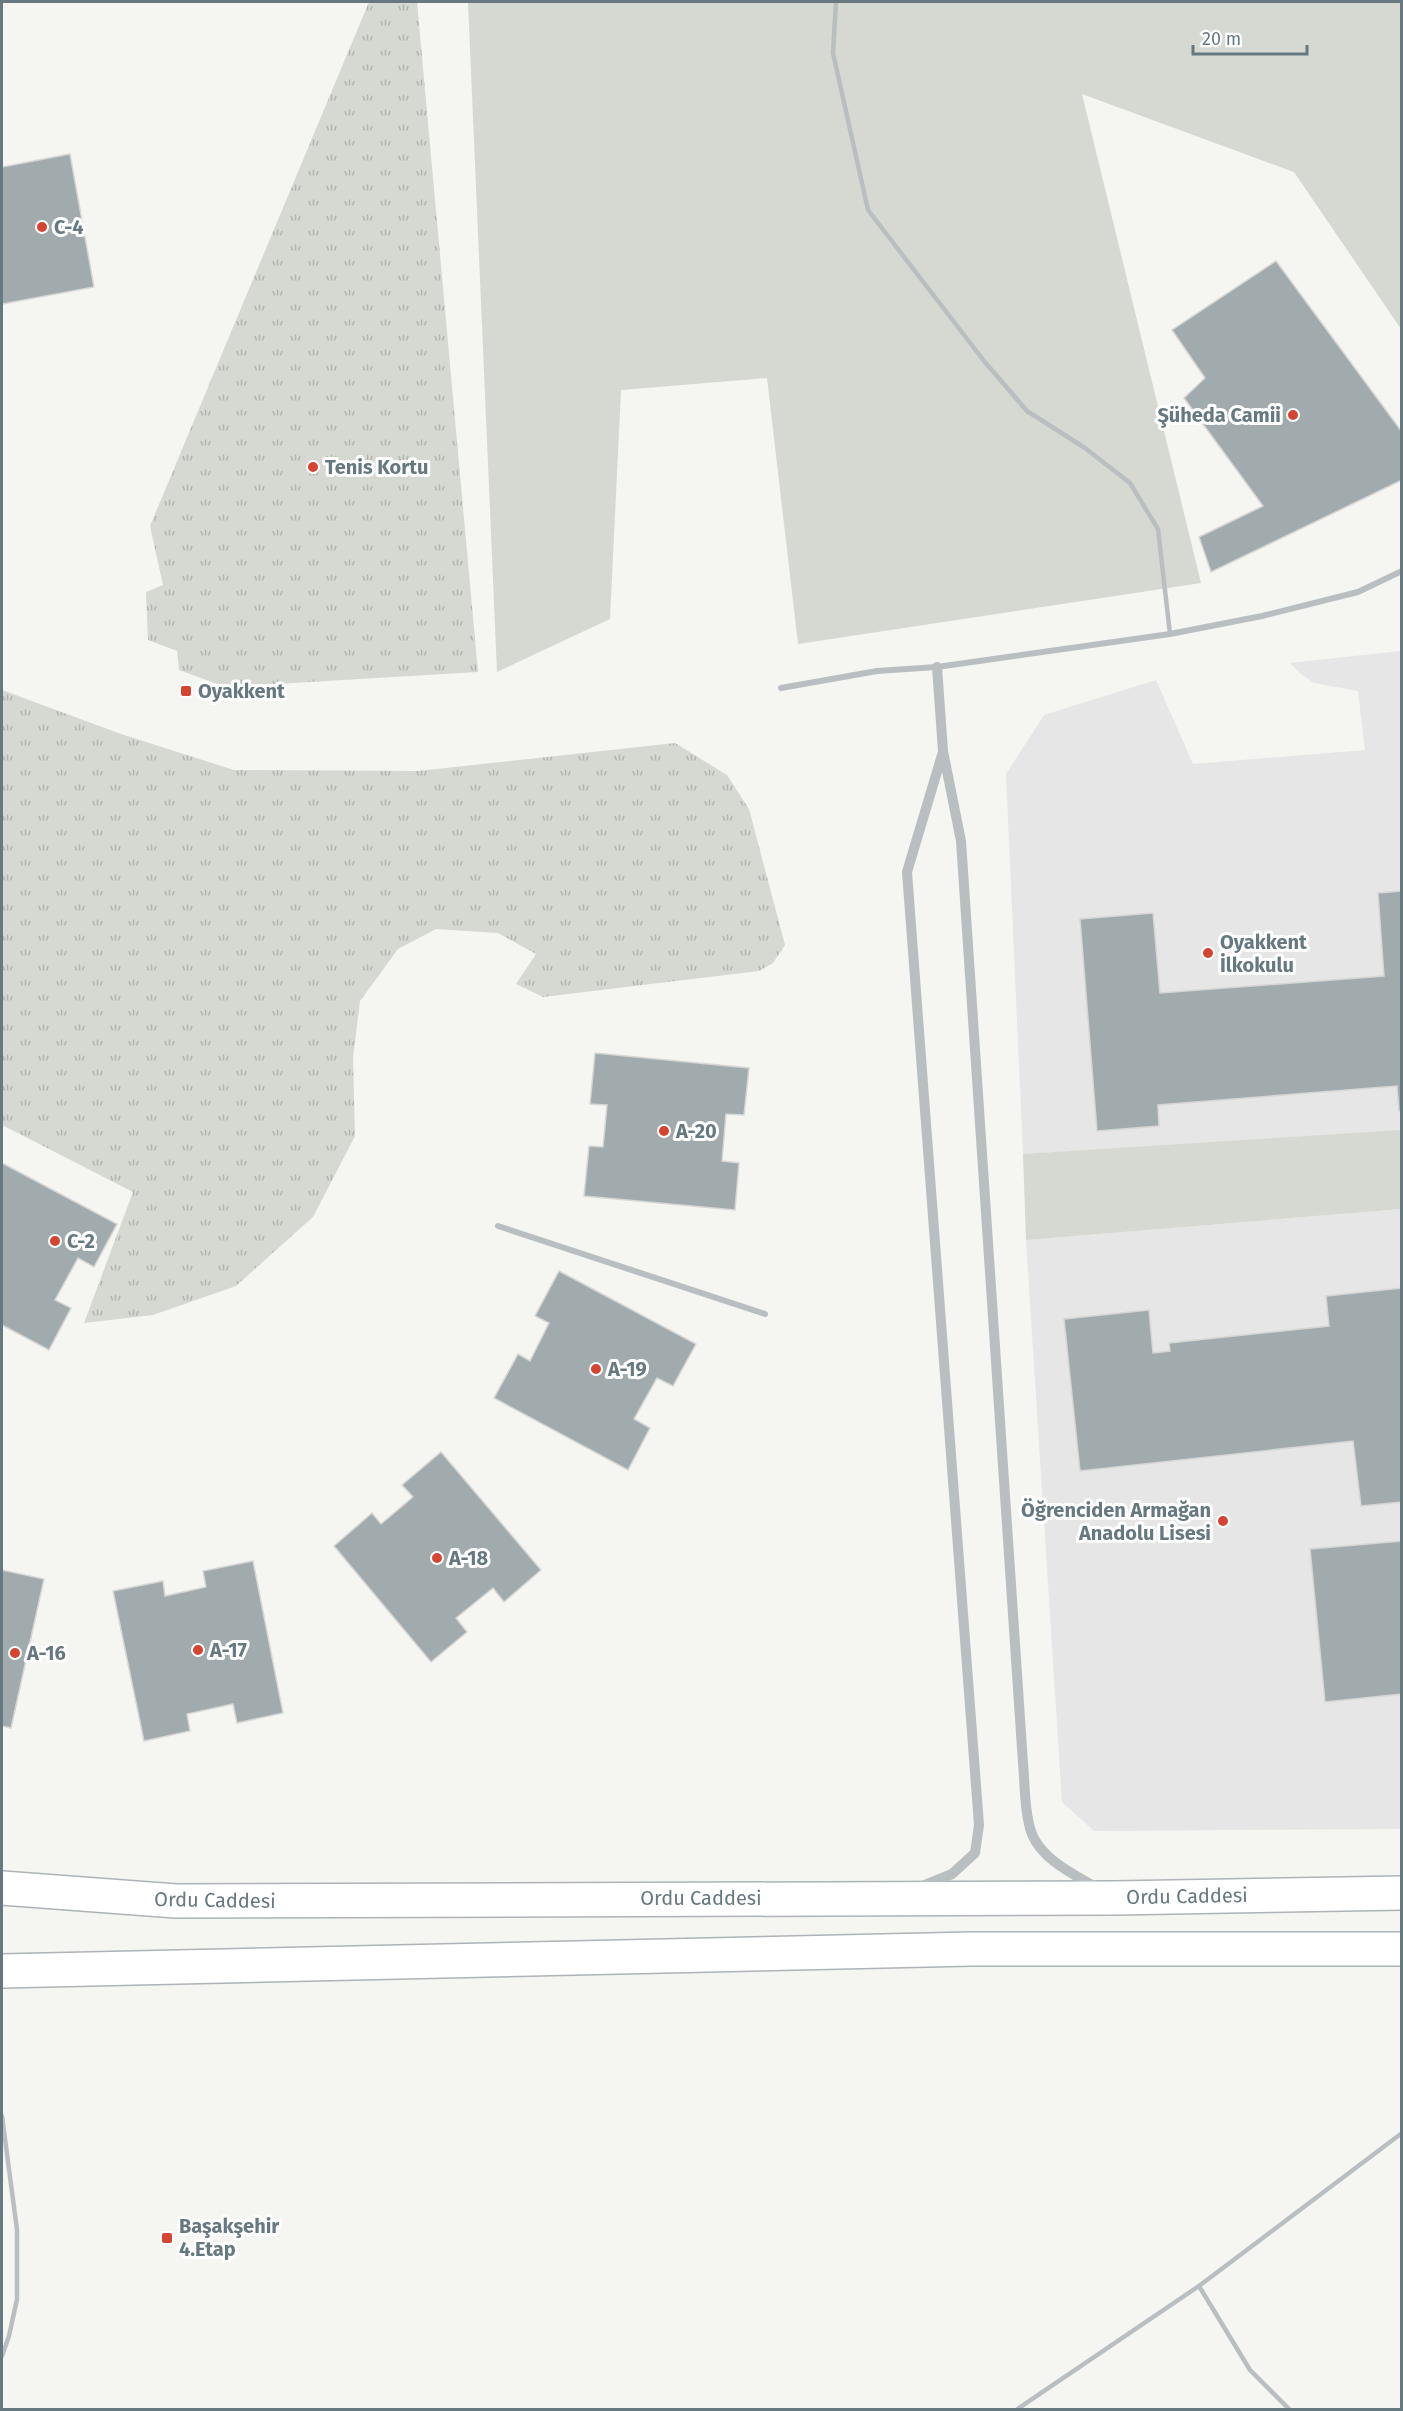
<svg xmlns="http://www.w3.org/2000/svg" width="1403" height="2411" viewBox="0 0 1403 2411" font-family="'Fira Sans',sans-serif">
<defs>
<pattern id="park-tufts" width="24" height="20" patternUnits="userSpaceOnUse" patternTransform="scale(1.5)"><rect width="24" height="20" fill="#d5d9d1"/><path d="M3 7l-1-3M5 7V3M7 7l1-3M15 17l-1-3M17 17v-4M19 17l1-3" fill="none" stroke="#b1b5af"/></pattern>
</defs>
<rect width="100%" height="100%" fill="#f5f5f2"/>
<g fill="#e5e6e5">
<polygon points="1401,651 1401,1133 1023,1154 1006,774 1044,715 1156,680 1193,764 1365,750 1358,691 1314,683 1301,674 1290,663"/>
<polygon points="1401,1209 1401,1829 1094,1831 1062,1802 1026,1240"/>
</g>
<g fill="#d5d9d1">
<polygon points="468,2 1401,2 1401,329 1294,172 1082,94 1201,583 798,644 767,378 621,390 610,619 497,672"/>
<polygon points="1401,1130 1401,1209 1026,1240 1023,1154"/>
</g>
<g fill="url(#park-tufts)">
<polygon points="369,2 417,2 478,672 226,687 179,670 177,651 148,640 146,592 163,585 150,526"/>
<polygon points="2,690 121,734 234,770 418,771 675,743 727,775 749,809 785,945 773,963 759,971 543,997 516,984 536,954 498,933 436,929 398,949 360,1001 353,1058 355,1136 313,1217 236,1286 153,1315 84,1323 133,1192 2,1125"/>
</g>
<g fill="#a1abae" stroke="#d6d6d4" stroke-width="1.5">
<polygon points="70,154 94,287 2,304 2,167"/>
<polygon points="1276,261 1402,432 1402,480 1211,572 1199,537 1263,506 1184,398 1205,378 1172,330"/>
<polygon points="1402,891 1402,1111 1399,1111 1397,1086 1158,1105 1159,1126 1097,1131 1080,919 1153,913 1160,993 1384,976 1378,893"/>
<polygon points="595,1053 749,1068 744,1115 726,1114 722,1161 739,1163 735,1210 584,1196 589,1146 603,1147 607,1105 590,1104"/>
<polygon points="2,1163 117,1224 94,1267 78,1258 55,1300 71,1308 49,1350 2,1325"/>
<polygon points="559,1271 696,1344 673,1386 657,1378 634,1419 650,1428 628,1470 494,1398 518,1354 530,1361 549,1323 535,1316"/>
<polygon points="1402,1288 1402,1502 1361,1506 1353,1441 1080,1471 1064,1319 1149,1310 1153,1353 1170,1351 1169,1343 1329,1326 1326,1296"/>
<polygon points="441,1452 541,1570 504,1602 493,1588 456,1618 467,1632 431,1662 334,1546 372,1513 381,1524 413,1497 402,1485"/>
<polygon points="1402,1541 1402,1694 1325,1702 1310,1549"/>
<polygon points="253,1561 283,1713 237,1723 233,1704 187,1714 190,1731 144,1741 113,1591 163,1581 165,1596 206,1587 203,1571"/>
<polygon points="2,1570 44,1579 11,1728 2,1726"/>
</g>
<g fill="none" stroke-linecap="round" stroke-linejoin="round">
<defs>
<g id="primary">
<polyline points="2,1888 176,1901 1115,1898 1402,1893"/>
<polyline points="2,1971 971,1949 1402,1949"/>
</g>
</defs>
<use href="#primary" stroke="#adb3b6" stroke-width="36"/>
<g stroke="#b9bfc1" stroke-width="4.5">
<polyline points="836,2 833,53 868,210 984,361 1027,411 1085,448 1130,483 1158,529 1170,634"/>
<polyline points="2,2116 17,2230 17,2299 9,2336 2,2356"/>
<polyline points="1199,2286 1250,2370 1290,2410"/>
<polyline points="1016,2410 1199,2286 1402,2133"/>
</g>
<g stroke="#b9bfc1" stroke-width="6">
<polyline points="781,688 877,671 937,667 1170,634 1262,616 1358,592 1402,571"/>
<polyline points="498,1226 765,1314"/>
</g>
<g stroke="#b9bfc1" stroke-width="10">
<path d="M937,667L943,751L961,841L1023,1763C1025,1783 1024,1804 1029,1824C1035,1857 1073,1874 1099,1889"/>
<polyline points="920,1887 952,1874 975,1853 979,1825 907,872 942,755"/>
</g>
<use href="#primary" stroke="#fff" stroke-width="33"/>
</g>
<g fill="#d54532" stroke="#fff" stroke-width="2">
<circle cx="42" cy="227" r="6"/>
<circle cx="1293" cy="415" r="6"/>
<circle cx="313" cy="467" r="6"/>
<rect x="180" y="685" width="12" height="12" rx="3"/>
<circle cx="1208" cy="953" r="6"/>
<circle cx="664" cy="1131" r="6"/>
<circle cx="55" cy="1241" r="6"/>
<circle cx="596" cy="1369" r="6"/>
<circle cx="1223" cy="1521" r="6"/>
<circle cx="437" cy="1558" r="6"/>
<circle cx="198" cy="1650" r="6"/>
<circle cx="15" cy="1653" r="6"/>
<rect x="161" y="2232" width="12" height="12" rx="3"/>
</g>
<g text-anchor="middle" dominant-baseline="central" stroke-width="6" stroke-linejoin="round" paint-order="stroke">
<g font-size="20" font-weight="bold" fill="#667880" stroke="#fff" text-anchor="start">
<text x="54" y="227">C-4</text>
<text x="1281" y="415" text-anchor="end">Şüheda Camii</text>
<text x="325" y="467">Tenis Kortu</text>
<text x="198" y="691">Oyakkent</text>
<text x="1220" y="942">Oyakkent<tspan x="1220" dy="23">İlkokulu</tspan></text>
<text x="676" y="1131">A-20</text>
<text x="67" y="1241">C-2</text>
<text x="608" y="1369">A-19</text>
<text x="1211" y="1510" text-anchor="end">Öğrenciden Armağan<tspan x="1211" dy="23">Anadolu Lisesi</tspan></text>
<text x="449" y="1558">A-18</text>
<text x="210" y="1650">A-17</text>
<text x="27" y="1653">A-16</text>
<text x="179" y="2226">Başakşehir<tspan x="179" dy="23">4.Etap</tspan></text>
</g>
<g font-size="20" fill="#667880" stroke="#fff">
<text transform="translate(1187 1896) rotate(-1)">Ordu Caddesi</text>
<text x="701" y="1898">Ordu Caddesi</text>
<text transform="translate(215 1900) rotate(1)">Ordu Caddesi</text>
</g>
</g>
<rect width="1403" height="2411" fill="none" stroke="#667880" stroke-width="6"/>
<path d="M1193 45v9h114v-9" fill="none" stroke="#667880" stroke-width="3"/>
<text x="1202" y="45" font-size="18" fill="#667880" stroke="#ffffff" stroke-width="4.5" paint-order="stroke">20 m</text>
</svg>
